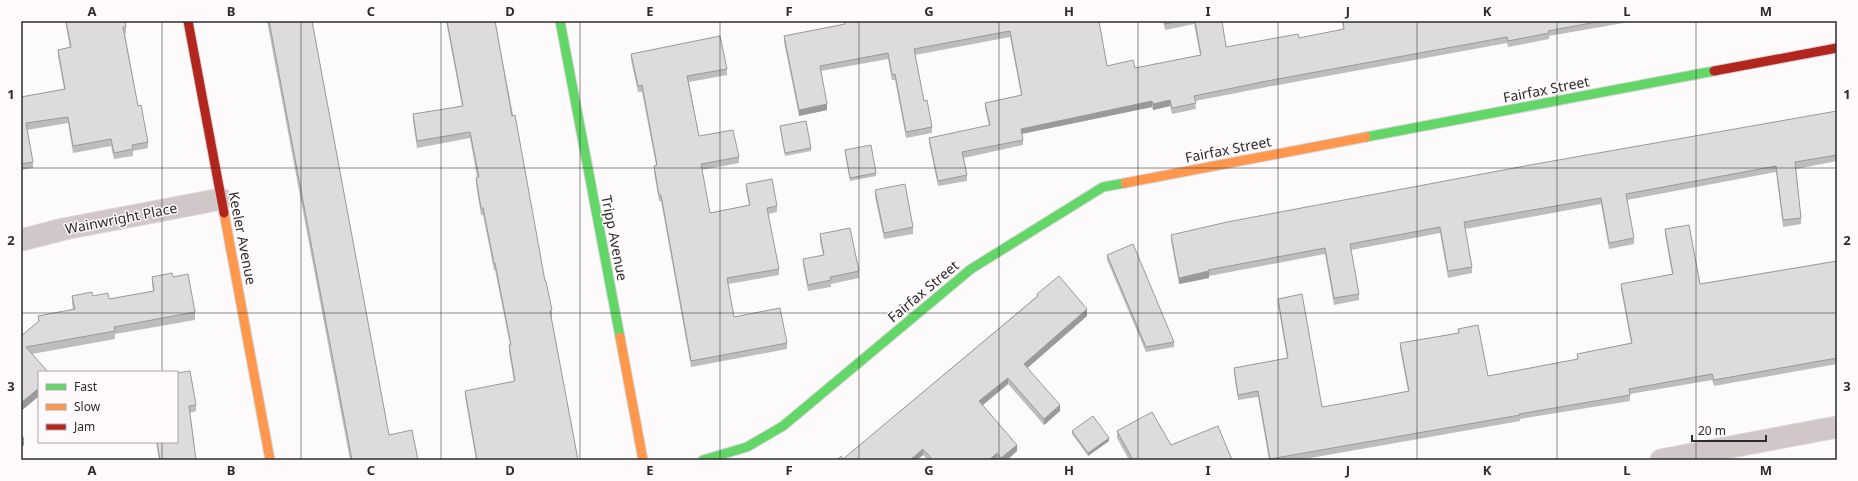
<svg xmlns="http://www.w3.org/2000/svg" width="1858" height="481" viewBox="0 0 1858 481" font-family="'Noto Sans',sans-serif">
<rect width="100%" height="100%" fill="#fdfafb"/>
<g fill="none" stroke-linecap="round" stroke-linejoin="round">
<defs>
<g id="street">
<polyline points="21,240 64,229 221,199"/>
<polyline points="1661,460 1837,427"/>
</g>
<g id="fast">
<polyline points="560,21 620,337"/>
<polyline points="1366,137 1714,71"/>
<polyline points="703,460 747,447 783,426 971,269 1103,187 1125,183"/>
</g>
<g id="slow">
<polyline points="1125,183 1366,137"/>
<polyline points="224,213 270,460"/>
<polyline points="620,337 643,460"/>
</g>
<g id="jam">
<polyline points="188,21 224,213"/>
<polyline points="1714,71 1837,48"/>
</g>
</defs>
<use href="#street" stroke="#d7d6d6" stroke-width="23"/>
<use href="#fast" stroke="#d7d6d6" stroke-width="11"/>
<use href="#slow" stroke="#d7d6d6" stroke-width="11"/>
<use href="#jam" stroke="#d7d6d6" stroke-width="11"/>
<use href="#street" stroke="#d1c7c8" stroke-width="21"/>
<use href="#fast" stroke="#63d668" stroke-width="9"/>
<use href="#slow" stroke="#ff974d" stroke-width="9"/>
<use href="#jam" stroke="#b3261e" stroke-width="9"/>
</g>
<g fill="#bfbcbd">
<polygon points="65,21 125,21 126,27 126,33 125,34 138,106 148,142 148,148 133,151 133,156 114,159 111,146 73,153 68,123 27,130 33,162 33,168 21,170 21,97 64,89 58,56 58,50 70,48"/>
<polygon points="267,21 312,21 389,435 418,460 350,460"/>
<polygon points="446,21 495,21 545,281 552,310 552,317 551,317 578,460 476,460 465,397 465,391 514,382 509,352 509,345 510,345 495,270 494,270 483,215 481,215 476,184 476,178 477,177 470,138 417,148 413,121 413,114 462,106"/>
<polygon points="843,21 1099,21 1107,66 1135,68 1200,55 1194,24 1165,30 1163,21 1222,21 1226,47 1299,38 1343,29 1342,21 1635,21 1549,36 1549,39 1508,47 1507,43 1267,87 1195,101 1196,109 1172,114 1170,106 1153,110 1152,107 1022,134 1023,140 1023,145 964,158 967,175 967,181 938,186 929,143 929,138 989,126 985,108 985,103 1021,95 1010,37 915,55 924,101 932,127 932,133 906,138 895,80 892,80 888,59 821,71 827,110 799,116 784,42 784,36 844,24"/>
<polygon points="631,54 727,69 727,75 689,82 699,136 739,157 739,163 702,170 710,213 749,205 746,190 746,184 777,206 777,212 768,214 779,269 779,275 728,284 734,317 787,343 787,349 691,367 661,201 659,201 654,172 654,166 656,165 642,92 638,92 631,60"/>
<polygon points="1837,111 1837,161 1796,169 1801,218 1801,224 1783,227 1776,172 1627,200 1634,238 1634,244 1609,249 1601,204 1465,229 1472,267 1472,273 1448,278 1440,233 1351,250 1359,294 1359,300 1334,305 1325,254 1209,276 1209,278 1179,284 1171,241 1171,235"/>
<polygon points="780,126 811,148 811,151 785,156 780,129"/>
<polygon points="845,150 876,173 876,176 850,181 845,154"/>
<polygon points="875,190 913,227 913,234 884,239 875,197"/>
<polygon points="1665,229 1700,284 1837,261 1837,364 1714,386 1712,380 1630,394 1630,401 1520,419 1520,421 1299,460 1269,460 1258,397 1238,400 1234,373 1234,368 1287,358 1278,305 1278,299 1322,407 1373,398 1408,391 1400,349 1400,343 1458,333 1458,329 1488,376 1577,359 1577,354 1631,343 1621,290 1621,284 1672,274 1665,235"/>
<polygon points="820,234 859,271 859,278 831,284 831,287 808,291 803,265 803,259 823,255 820,241"/>
<polygon points="1107,255 1174,342 1174,347 1146,352 1107,260"/>
<polygon points="152,277 173,277 195,312 195,320 115,334 115,339 32,354 39,372 39,396 21,411 21,336 38,322 38,316 73,310 72,303 72,296 93,296 109,299 153,291 152,284"/>
<polygon points="1037,294 1087,316 1027,368 1060,411 1044,425 1008,384 983,405 1017,451 1007,460 997,459 996,460 928,460 923,455 917,460 837,460 843,459 1037,296"/>
<polygon points="177,373 196,405 196,411 190,413 196,460 159,460 156,442 177,442"/>
<polygon points="1072,431 1109,441 1088,456 1072,434"/>
<polygon points="1117,431 1232,460 1129,460 1117,438"/>
</g>
<g fill="#9b999a">
<polygon points="1170,100 1170,106 1153,110 1153,104"/>
<polygon points="1152,101 1152,107 1021,134 1021,129"/>
<polygon points="827,104 827,110 799,116 799,110"/>
<polygon points="1209,271 1209,278 1179,284 1179,278"/>
<polygon points="1087,309 1087,316 1024,371 1024,364"/>
<polygon points="1008,378 1008,384 979,408 979,401"/>
<polygon points="39,388 39,396 21,411 21,403"/>
<polygon points="1060,405 1060,411 1044,425 1044,419"/>
<polygon points="24,438 24,445 21,448 21,442"/>
<polygon points="1109,438 1109,441 1088,456 1088,453"/>
<polygon points="1017,445 1017,451 1007,460 1001,460 1001,458"/>
<polygon points="923,449 923,455 917,460 910,460"/>
<polygon points="997,453 997,459 989,460"/>
</g>
<g fill="#dedbdc" stroke="#9b999a">
<polygon points="66,21 125,21 126,27 123,27 138,106 141,105 148,142 132,145 133,149 114,153 111,139 73,146 68,117 26,123 33,162 21,164 21,97 65,89 58,50 71,47"/>
<polygon points="269,21 312,21 389,435 412,430 418,460 352,460"/>
<polygon points="447,21 495,21 512,116 515,115 545,281 546,281 552,310 550,311 578,460 477,460 465,391 515,381 509,345 511,345 495,263 494,263 483,208 481,208 476,178 479,177 470,132 417,141 413,114 463,106"/>
<polygon points="844,21 1099,21 1107,66 1133,60 1135,68 1201,55 1195,21 1222,21 1226,47 1298,34 1299,38 1344,29 1343,21 1602,21 1548,31 1549,33 1508,41 1507,37 1267,81 1194,96 1196,103 1172,108 1170,100 1153,104 1152,101 1021,129 1023,140 962,152 967,175 938,181 929,138 990,125 985,103 1022,95 1010,31 914,49 924,101 927,100 932,127 906,132 895,74 892,75 888,53 820,66 827,104 799,110 784,36 845,24"/>
<polygon points="1164,21 1180,21 1165,24"/>
<polygon points="720,36 727,69 687,76 699,136 733,130 739,157 701,164 710,213 750,205 746,184 772,179 777,206 767,208 779,269 727,278 734,317 780,308 787,343 691,361 661,195 659,195 654,166 657,165 642,85 638,86 631,54"/>
<polygon points="1837,111 1837,155 1795,162 1801,218 1783,220 1776,166 1626,194 1634,238 1609,243 1601,198 1464,222 1472,267 1448,271 1440,227 1350,244 1359,294 1334,298 1325,248 1208,270 1209,271 1179,278 1171,235 1227,222 1530,165"/>
<polygon points="806,121 811,148 785,153 780,126"/>
<polygon points="871,145 876,173 850,178 845,150"/>
<polygon points="905,184 913,227 884,233 875,190"/>
<polygon points="1689,225 1700,284 1837,261 1837,358 1714,380 1712,374 1629,389 1630,395 1519,414 1520,415 1270,459 1258,391 1238,395 1234,368 1288,358 1278,299 1302,294 1322,407 1373,398 1409,391 1400,343 1459,333 1458,329 1478,325 1488,376 1578,359 1577,354 1632,343 1621,284 1673,274 1665,229"/>
<polygon points="850,228 859,271 830,277 831,280 808,285 803,259 824,255 820,234"/>
<polygon points="1133,244 1174,342 1146,347 1107,255"/>
<polygon points="172,273 173,277 188,274 195,312 114,327 115,331 26,347 48,372 39,372 39,388 21,403 21,336 39,321 38,316 75,309 72,296 92,292 93,296 108,293 109,299 154,291 152,277"/>
<polygon points="1059,276 1087,309 1024,364 1060,405 1044,419 1008,378 979,401 1017,445 1001,458 997,453 989,460 933,460 923,449 910,460 837,460 841,456 843,459 1038,296 1037,294"/>
<polygon points="190,371 196,405 189,406 196,460 160,460 157,442 177,442 177,373"/>
<polygon points="1152,412 1171,445 1218,426 1232,460 1133,460 1117,431"/>
<polygon points="1093,416 1109,438 1088,453 1072,431"/>
<polygon points="21,436 24,438 21,442"/>
</g>
<path fill="none" stroke="#2d2b2b" stroke-width="1" stroke-opacity="0.55" d="M162,21V372M301,21V460M441,21V460M580,21V460M720,21V460M859,21V460M999,21V460M1138,21V460M1278,21V460M1417,21V460M1557,21V460M1696,21V460M21,168H1837M21,313H1837M162,442V460"/>
<g text-anchor="middle" dominant-baseline="central" stroke-width="3" stroke-linejoin="round" paint-order="stroke">
<g font-size="14" fill="#2d2b2b" stroke="#fef9fa">
<text transform="translate(1546 89) rotate(-11)">Fairfax Street</text>
<text transform="translate(1228 149) rotate(-11)">Fairfax Street</text>
<text transform="translate(121 218) rotate(-11)">Wainwright Place</text>
<text transform="translate(243 238) rotate(79)">Keeler Avenue</text>
<text transform="translate(615 238) rotate(79)">Tripp Avenue</text>
<text transform="translate(923 291) rotate(-40)">Fairfax Street</text>
</g>
</g>
<rect width="1858" height="481" fill="none" stroke="#fef9fa" stroke-width="44"/>
<rect x="38" y="371" width="140" height="72" fill="#fef9fa" stroke="#aaa7a7"/>
<rect x="46" y="384" width="20" height="6" fill="#63d668" stroke="#aaa7a7"/>
<text x="74" y="391" font-size="12" fill="#2d2b2b">Fast</text>
<rect x="46" y="404" width="20" height="6" fill="#ff974d" stroke="#aaa7a7"/>
<text x="74" y="411" font-size="12" fill="#2d2b2b">Slow</text>
<rect x="46" y="424" width="20" height="6" fill="#b3261e" stroke="#aaa7a7"/>
<text x="74" y="431" font-size="12" fill="#2d2b2b">Jam</text>
<path d="M1692 435v6h74v-6" fill="none" stroke="#2d2b2b" stroke-width="2"/>
<text x="1698" y="435" font-size="12" fill="#2d2b2b" stroke="#fef9fa" stroke-width="3" paint-order="stroke">20 m</text>
<rect x="22" y="22" width="1814" height="437" fill="none" stroke="#2d2b2b" stroke-width="1.5"/>
<g font-size="13" text-anchor="middle" font-weight="bold" fill="#2d2b2b">
<text x="92" y="16">A</text>
<text x="231" y="16">B</text>
<text x="371" y="16">C</text>
<text x="510" y="16">D</text>
<text x="650" y="16">E</text>
<text x="789" y="16">F</text>
<text x="929" y="16">G</text>
<text x="1069" y="16">H</text>
<text x="1208" y="16">I</text>
<text x="1348" y="16">J</text>
<text x="1487" y="16">K</text>
<text x="1627" y="16">L</text>
<text x="1766" y="16">M</text>
<text x="11" y="99">1</text>
<text x="1847" y="99">1</text>
<text x="11" y="245">2</text>
<text x="1847" y="245">2</text>
<text x="11" y="391">3</text>
<text x="1847" y="391">3</text>
<text x="92" y="475">A</text>
<text x="231" y="475">B</text>
<text x="371" y="475">C</text>
<text x="510" y="475">D</text>
<text x="650" y="475">E</text>
<text x="789" y="475">F</text>
<text x="929" y="475">G</text>
<text x="1069" y="475">H</text>
<text x="1208" y="475">I</text>
<text x="1348" y="475">J</text>
<text x="1487" y="475">K</text>
<text x="1627" y="475">L</text>
<text x="1766" y="475">M</text>
</g>
</svg>
